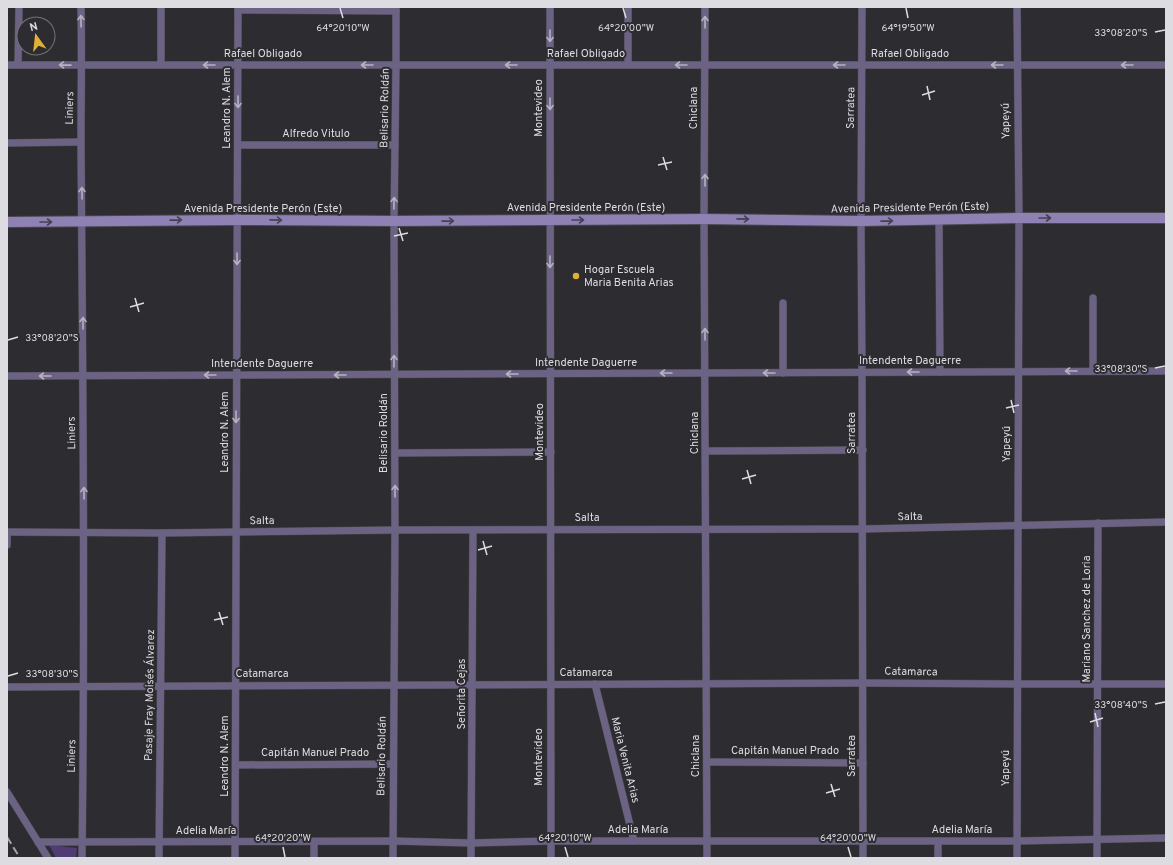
<svg xmlns="http://www.w3.org/2000/svg" width="1173" height="865" viewBox="0 0 1173 865" font-family="Overpass,sans-serif">
<rect width="100%" height="100%" fill="#2d2c31"/>
<polygon fill="#4e3c72" points="49,845 77,848 76,858 56,858"/>
<g fill="none" stroke-linecap="round" stroke-linejoin="round">
<defs>
<g id="minor">
<path d="M81,7C82,53 81,98 81,144C83,382 85,620 82,858"/>
<polyline points="161,7 161,65"/>
<polyline points="550,7 551,858"/>
<polyline points="628,7 628,65"/>
<polyline points="705,7 704,219 707,858"/>
<polyline points="862,7 861,221 862,372 863,858"/>
<polyline points="1017,7 1019,218 1017,858"/>
<polyline points="238,10 396,11"/>
<polyline points="7,65 1166,65"/>
<polyline points="18,65 19,7"/>
<polyline points="7,143 81,142"/>
<polyline points="238,145 395,145"/>
<polyline points="939,220 940,372"/>
<polyline points="1093,371 1093,298"/>
<polyline points="783,373 783,303"/>
<polyline points="7,376 1166,371"/>
<polyline points="706,451 863,450"/>
<polyline points="395,453 551,452"/>
<polyline points="7,532 162,533 395,530 863,529 1166,522"/>
<polyline points="7,545 7,532"/>
<polyline points="595,684 634,841"/>
<polyline points="7,687 863,683 1017,684 1166,684"/>
<polyline points="707,762 863,763"/>
<polyline points="236,765 393,764"/>
<polyline points="7,792 48,858"/>
<polyline points="938,841 938,858"/>
<polyline points="38,842 393,841 471,843 551,841 1017,841 1166,838"/>
<polyline points="159,858 162,533"/>
<polyline points="235,858 238,7"/>
<polyline points="314,858 314,842"/>
<polyline points="393,858 395,530 394,221 396,65 396,7"/>
<polyline points="471,858 473,530"/>
<polyline points="1097,858 1098,523"/>
</g>
<polyline id="secondary" points="7,222 237,220 394,221 704,219 861,221 1019,218 1166,218"/>
</defs>
<use href="#minor" stroke="#49484d" stroke-width="8"/>
<use href="#secondary" stroke="#49484d" stroke-width="12"/>
<use href="#minor" stroke="#6c6384" stroke-width="7"/>
<use href="#secondary" stroke="#9081b5" stroke-width="10"/>
<polyline stroke="#a7a6ab" stroke-width="2" stroke-dasharray="8 4" stroke-linecap="butt" points="7,837 20,858"/>
</g>
<defs><path id="oneway-shaft" d="M-6 0H5M1.5-3L5.5 0L1.5 3" fill="none" stroke-width="1.6" stroke-linecap="round" stroke-linejoin="round"/></defs>
<g stroke="#b5b2c0">
<use href="#oneway-shaft" transform="translate(81 21) rotate(-91)"/>
<use href="#oneway-shaft" transform="translate(705 22) rotate(-90)"/>
<use href="#oneway-shaft" transform="translate(550 36) rotate(90)"/>
<use href="#oneway-shaft" transform="translate(65 65) rotate(-179)"/>
<use href="#oneway-shaft" transform="translate(209 65) rotate(-180)"/>
<use href="#oneway-shaft" transform="translate(367 65) rotate(-180)"/>
<use href="#oneway-shaft" transform="translate(511 65) rotate(180)"/>
<use href="#oneway-shaft" transform="translate(681 65) rotate(180)"/>
<use href="#oneway-shaft" transform="translate(839 65) rotate(180)"/>
<use href="#oneway-shaft" transform="translate(997 65) rotate(180)"/>
<use href="#oneway-shaft" transform="translate(1127 65) rotate(-180)"/>
<use href="#oneway-shaft" transform="translate(238 102) rotate(90)"/>
<use href="#oneway-shaft" transform="translate(550 104) rotate(90)"/>
<use href="#oneway-shaft" transform="translate(705 180) rotate(-90)"/>
<use href="#oneway-shaft" transform="translate(82 193) rotate(-91)"/>
<use href="#oneway-shaft" transform="translate(394 203) rotate(-89)"/>
<use href="#oneway-shaft" transform="translate(237 259) rotate(90)"/>
<use href="#oneway-shaft" transform="translate(550 262) rotate(90)"/>
<use href="#oneway-shaft" transform="translate(83 323) rotate(-90)"/>
<use href="#oneway-shaft" transform="translate(705 334) rotate(-90)"/>
<use href="#oneway-shaft" transform="translate(394 361) rotate(-90)"/>
<use href="#oneway-shaft" transform="translate(1071 371) rotate(180)"/>
<use href="#oneway-shaft" transform="translate(913 372) rotate(180)"/>
<use href="#oneway-shaft" transform="translate(666 373) rotate(180)"/>
<use href="#oneway-shaft" transform="translate(769 373) rotate(180)"/>
<use href="#oneway-shaft" transform="translate(512 374) rotate(180)"/>
<use href="#oneway-shaft" transform="translate(210 375) rotate(180)"/>
<use href="#oneway-shaft" transform="translate(340 375) rotate(180)"/>
<use href="#oneway-shaft" transform="translate(45 376) rotate(180)"/>
<use href="#oneway-shaft" transform="translate(236 417) rotate(90)"/>
<use href="#oneway-shaft" transform="translate(395 491) rotate(-90)"/>
<use href="#oneway-shaft" transform="translate(84 493) rotate(-91)"/>
</g>
<g stroke="#464152">
<use href="#oneway-shaft" transform="translate(1045 218)"/>
<use href="#oneway-shaft" transform="translate(743 219) rotate(1)"/>
<use href="#oneway-shaft" transform="translate(176 220) rotate(-1)"/>
<use href="#oneway-shaft" transform="translate(276 220) rotate(1)"/>
<use href="#oneway-shaft" transform="translate(578 220)"/>
<use href="#oneway-shaft" transform="translate(448 221) rotate(-1)"/>
<use href="#oneway-shaft" transform="translate(887 221) rotate(-1)"/>
<use href="#oneway-shaft" transform="translate(46 222)"/>
</g>
<path fill="none" stroke="#dddce0" stroke-width="1.5" d="M340,8L343,18M623,8L626,18M906,8L908,18M1155,32L1165,30M927,86L930,100M922,95L935,91M663,157L667,170M658,165L672,162M399,228L403,241M394,236L408,233M135,298L139,312M130,307L144,303M8,340L18,337M1155,368L1165,366M1011,400L1014,413M1006,408L1019,405M747,470L751,484M742,479L756,475M483,541L487,555M478,550L492,546M219,612L223,625M214,620L228,617M8,676L18,673M1155,704L1165,702M1095,713L1098,727M1090,722L1103,718M831,784L835,797M826,793L840,789M283,847L285,857M565,847L568,857M848,847L851,857"/>
<circle fill="#dfb133" stroke="#2d2c31" stroke-width="1.5" cx="576" cy="276" r="4"/>
<g text-anchor="middle" dominant-baseline="central" stroke-width="4" stroke-linejoin="round" paint-order="stroke">
<g font-size="11" fill="#dddce0" stroke="#2d2c31">
<text x="263" y="54">Rafael Obligado</text>
<text x="586" y="54">Rafael Obligado</text>
<text x="910" y="54">Rafael Obligado</text>
<text transform="translate(70 108) rotate(-89)">Liniers</text>
<text transform="translate(227 108) rotate(-90)">Leandro N. Alem</text>
<text transform="translate(385 108) rotate(-89)">Belisario Roldán</text>
<text transform="translate(539 108) rotate(-90)">Montevideo</text>
<text transform="translate(694 108) rotate(-90)">Chiclana</text>
<text transform="translate(851 108) rotate(-89)">Sarratea</text>
<text transform="translate(1006 121) rotate(-91)">Yapeyú</text>
<text x="316" y="134">Alfredo Vitulo</text>
<text x="586" y="208">Avenida Presidente Perón (Este)</text>
<text transform="translate(910 208) rotate(-1)">Avenida Presidente Perón (Este)</text>
<text x="263" y="209">Avenida Presidente Perón (Este)</text>
<text x="910" y="361">Intendente Daguerre</text>
<text x="586" y="363">Intendente Daguerre</text>
<text x="262" y="364">Intendente Daguerre</text>
<text transform="translate(225 432) rotate(-90)">Leandro N. Alem</text>
<text transform="translate(540 432) rotate(-90)">Montevideo</text>
<text transform="translate(72 433) rotate(-91)">Liniers</text>
<text transform="translate(384 433) rotate(-90)">Belisario Roldán</text>
<text transform="translate(695 433) rotate(-90)">Chiclana</text>
<text transform="translate(852 433) rotate(-90)">Sarratea</text>
<text transform="translate(1007 444) rotate(-90)">Yapeyú</text>
<text transform="translate(910 517) rotate(-1)">Salta</text>
<text x="587" y="518">Salta</text>
<text transform="translate(262 521) rotate(-1)">Salta</text>
<text transform="translate(1087 619) rotate(-90)">Mariano Sanchez de Loria</text>
<text transform="translate(911 672) rotate(1)">Catamarca</text>
<text x="586" y="673">Catamarca</text>
<text x="262" y="674">Catamarca</text>
<text transform="translate(462 694) rotate(-90)">Señorita Cejas</text>
<text transform="translate(150 695) rotate(-89)">Pasaje Fray Moisés Álvarez</text>
<text x="785" y="751">Capitán Manuel Prado</text>
<text x="315" y="753">Capitán Manuel Prado</text>
<text transform="translate(72 756) rotate(-89)">Liniers</text>
<text transform="translate(225 756) rotate(-90)">Leandro N. Alem</text>
<text transform="translate(382 756) rotate(-89)">Belisario Roldán</text>
<text transform="translate(696 756) rotate(-90)">Chiclana</text>
<text transform="translate(852 756) rotate(-90)">Sarratea</text>
<text transform="translate(539 757) rotate(-90)">Montevideo</text>
<text transform="translate(625 760) rotate(76)">Maria Venita Arias</text>
<text transform="translate(1006 768) rotate(-90)">Yapeyú</text>
<text x="638" y="830">Adelia María</text>
<text x="962" y="830">Adelia María</text>
<text x="206" y="831">Adelia María</text>
</g>
<g font-size="11" fill="#dddce0" stroke="#2d2c31" text-anchor="start">
<text x="584" y="270">Hogar Escuela<tspan x="584" dy="13">Maria Benita Arias</tspan></text>
</g>
</g>
<g font-size="10" text-anchor="middle" fill="#dddce0" stroke="#2d2c31" stroke-width="4" stroke-linejoin="round" paint-order="stroke">
<text x="343" y="31">64°20'10"W</text>
<text x="626" y="31">64°20'00"W</text>
<text x="908" y="31">64°19'50"W</text>
<text x="1121" y="36">33°08'20"S</text>
<text x="52" y="341">33°08'20"S</text>
<text x="1121" y="372">33°08'30"S</text>
<text x="52" y="677">33°08'30"S</text>
<text x="1121" y="708">33°08'40"S</text>
<text x="283" y="841">64°20'20"W</text>
<text x="565" y="841">64°20'10"W</text>
<text x="848" y="841">64°20'00"W</text>
</g>
<rect width="1173" height="865" fill="none" stroke="#dddce0" stroke-width="16"/>
<g transform="translate(36 36) rotate(345)"><circle r="19" fill="#2d2c31" stroke="#737277"/>
<path d="M0-3L7 15L0 10L-7 15Z" fill="#dfb133"/>
<text y="-6" font-size="11" font-weight="bold" text-anchor="middle" fill="#dddce0">N</text>
</g>
</svg>
